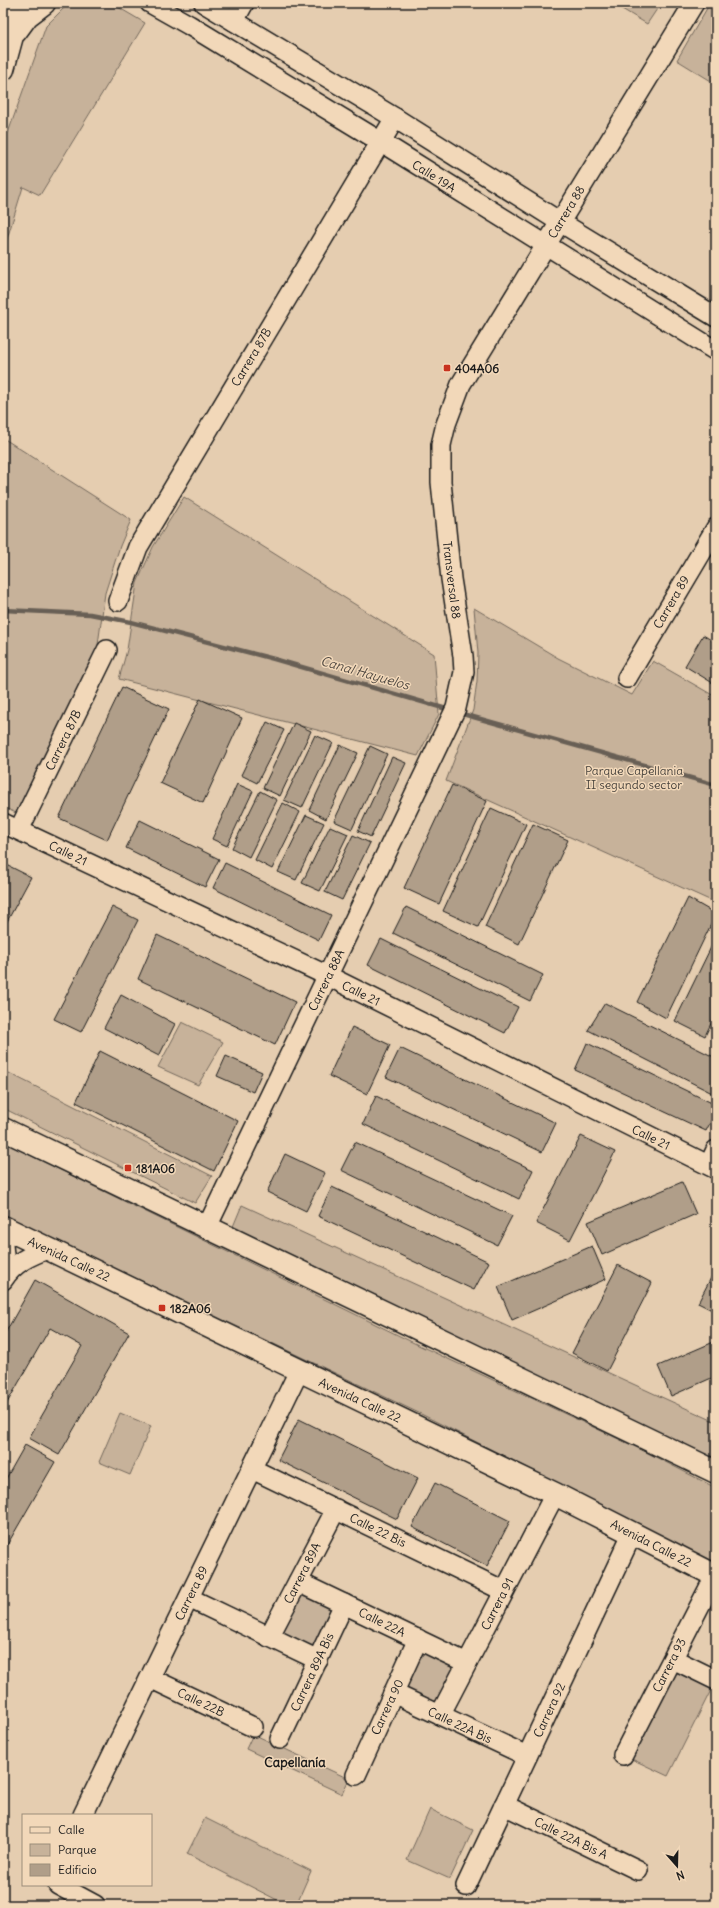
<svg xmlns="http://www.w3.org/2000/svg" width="719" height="1908" viewBox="0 0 719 1908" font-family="Delius,sans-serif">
<rect width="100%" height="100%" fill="#e5cdb0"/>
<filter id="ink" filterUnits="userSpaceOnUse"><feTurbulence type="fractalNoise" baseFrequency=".025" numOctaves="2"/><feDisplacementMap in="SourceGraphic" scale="8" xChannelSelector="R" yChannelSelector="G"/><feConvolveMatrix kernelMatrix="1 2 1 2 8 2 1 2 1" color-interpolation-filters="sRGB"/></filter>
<g filter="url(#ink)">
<g fill="#c7b29a" stroke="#72675b">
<polygon points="74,3 111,3 145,23 40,195 23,187 3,252 3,147 46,26 66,6"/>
<polygon points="612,3 661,3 647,24"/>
<polygon points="710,3 716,3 716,84 677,60"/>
<polygon points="3,438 131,520 120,546 105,593 97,652 16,813 3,807"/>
<polygon points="184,497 434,654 439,714 418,756 119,679 127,650 137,583 153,547"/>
<polygon points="474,608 558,658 632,695 653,661 716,697 716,903 446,781 473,710 477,681 478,653"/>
<polygon points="182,1022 223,1042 198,1085 158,1067"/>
<polygon points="3,1070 212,1176 195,1203 3,1108"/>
<polygon points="3,1142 412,1342 640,1449 716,1488 716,1563 423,1415 3,1215"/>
<polygon points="242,1205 716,1422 716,1460 232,1229"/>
<polygon points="120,1413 151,1426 130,1475 99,1462"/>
<polygon points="299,1585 341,1605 315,1655 273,1635"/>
<polygon points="420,1645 461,1664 440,1710 401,1691"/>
<polygon points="673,1659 716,1680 668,1776 623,1755"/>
<polygon points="253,1734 349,1779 342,1794 246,1749"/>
<polygon points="430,1809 473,1830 450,1879 407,1860"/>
<polygon points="205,1818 311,1871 296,1905 287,1905 187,1854"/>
</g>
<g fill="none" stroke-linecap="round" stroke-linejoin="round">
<g stroke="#685f54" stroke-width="4.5">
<polyline points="3,610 90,614 131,622 274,659 450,710"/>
<polyline points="459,713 716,785"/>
</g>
</g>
<g fill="#b09e89" stroke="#1c1c1c">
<polygon points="703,635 716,643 716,685 685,666"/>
<polygon points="122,687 169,709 107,840 59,818"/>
<polygon points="200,699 242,718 203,803 160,783"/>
<polygon points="267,722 284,730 257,783 241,775"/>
<polygon points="294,723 311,731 280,796 263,788"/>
<polygon points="315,735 333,743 302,808 284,800"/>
<polygon points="340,745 358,753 326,819 309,810"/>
<polygon points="370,746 387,754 352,829 334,821"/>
<polygon points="392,757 406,763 371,837 358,831"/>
<polygon points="237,784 253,791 227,846 212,839"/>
<polygon points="452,785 487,801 439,904 404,888"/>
<polygon points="260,791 277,800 249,857 232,848"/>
<polygon points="283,803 300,812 272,869 255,860"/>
<polygon points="491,808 526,824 478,927 443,911"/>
<polygon points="306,815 324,823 296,880 278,872"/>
<polygon points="140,820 219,859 205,887 126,848"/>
<polygon points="533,824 568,840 519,944 485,927"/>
<polygon points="330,826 348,834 320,891 302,883"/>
<polygon points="353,835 370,843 342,900 325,892"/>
<polygon points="3,863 31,877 3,929"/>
<polygon points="225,863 331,915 319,940 213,888"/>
<polygon points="688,898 716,914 666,1018 637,1002"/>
<polygon points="112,907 138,920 81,1032 54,1019"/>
<polygon points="406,907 543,975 530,1001 393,933"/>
<polygon points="157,935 295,1002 275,1045 138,979"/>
<polygon points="716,937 716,1013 705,1036 675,1021"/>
<polygon points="381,939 518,1007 505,1033 368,965"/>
<polygon points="121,995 175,1024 159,1056 104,1028"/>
<polygon points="605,1003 716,1058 716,1095 588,1030"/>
<polygon points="352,1027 390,1045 367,1094 329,1076"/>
<polygon points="587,1043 716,1105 716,1111 706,1131 575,1070"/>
<polygon points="400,1048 556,1123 542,1152 386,1077"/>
<polygon points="100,1051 238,1121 214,1171 76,1102"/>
<polygon points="226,1056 262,1072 253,1092 217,1076"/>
<polygon points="376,1096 533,1170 519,1199 363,1124"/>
<polygon points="581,1136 615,1152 570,1240 536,1223"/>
<polygon points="355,1142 512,1216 497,1245 341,1170"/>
<polygon points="285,1154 325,1173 306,1211 267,1192"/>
<polygon points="682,1182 696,1214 602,1255 588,1222"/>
<polygon points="332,1187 489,1262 474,1290 318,1216"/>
<polygon points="592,1246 606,1279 512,1320 498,1287"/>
<polygon points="618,1265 652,1283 607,1371 572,1353"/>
<polygon points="716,1268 716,1312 698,1303"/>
<polygon points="35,1280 129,1333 59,1455 29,1438 82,1346 50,1328 3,1410 3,1337"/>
<polygon points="716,1341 716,1376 671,1396 658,1366"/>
<polygon points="299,1419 418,1478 397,1519 278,1460"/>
<polygon points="25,1445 55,1462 3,1552 3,1484"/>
<polygon points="435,1483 510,1521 487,1566 412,1527"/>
</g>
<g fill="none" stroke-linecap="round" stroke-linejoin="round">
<defs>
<g id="minor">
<polyline points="150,3 189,25 381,142 716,351"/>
<polyline points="204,3 395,118 560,222 716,317"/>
<polyline points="234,21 244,3"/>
<polyline points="118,601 138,547 395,118"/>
<polyline points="627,678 716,528"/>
<polyline points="3,823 328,976 716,1169"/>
<polyline points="19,830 107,650"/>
<polyline points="709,1165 716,1150"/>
<polyline points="207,1227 456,708 464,672 463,656 451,579 441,482 441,445 446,424 461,384 694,3"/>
<polyline points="3,1245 6,1275"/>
<path d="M3,1280C13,1263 31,1255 48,1249"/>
<polyline points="252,1469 504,1591"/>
<polyline points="298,1582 467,1663"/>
<polyline points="189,1598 318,1660"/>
<polyline points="269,1637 336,1509"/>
<polyline points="673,1659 716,1680"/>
<polyline points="150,1678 253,1727"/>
<polyline points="393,1693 527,1756"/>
<polyline points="440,1715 555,1494"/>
<polyline points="280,1739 344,1604"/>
<polyline points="623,1755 715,1576"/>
<polyline points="356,1775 418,1639"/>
<polyline points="504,1805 638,1870"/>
<polyline points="83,1815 299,1371"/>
<polyline points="58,1885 95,1905"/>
<polyline points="466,1886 632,1534"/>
</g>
<g id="major">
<polyline points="16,31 27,16 44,3"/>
<polyline points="3,69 21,3"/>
<polyline points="3,1129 716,1472"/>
<polyline points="3,1227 555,1494 716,1576"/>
</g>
</defs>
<use href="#minor" stroke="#1c1c1c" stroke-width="22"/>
<use href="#major" stroke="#1c1c1c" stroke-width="25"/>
<use href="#minor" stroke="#f2d8b9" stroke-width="19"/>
<use href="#major" stroke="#f2d8b9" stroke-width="22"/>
</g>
</g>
<g fill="#c8321e" stroke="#f2d8b9" stroke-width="1.5">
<rect x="443" y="364" width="8" height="8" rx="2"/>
<rect x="124" y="1164" width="8" height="8" rx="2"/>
<rect x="158" y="1304" width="8" height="8" rx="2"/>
</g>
<g text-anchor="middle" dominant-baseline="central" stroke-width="3" stroke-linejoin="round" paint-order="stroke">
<g font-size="12" fill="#1c1c1c" stroke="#f2d8b9">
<text transform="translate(434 176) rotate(32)">Calle 19A</text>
<text transform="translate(566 212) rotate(-59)">Carrera 88</text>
<text transform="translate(251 357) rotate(-59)">Carrera 87B</text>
<text transform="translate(452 580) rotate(83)">Transversal 88</text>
<text transform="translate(671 602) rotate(-60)">Carrera 89</text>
<text transform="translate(63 740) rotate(-64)">Carrera 87B</text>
<text transform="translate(68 853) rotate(25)">Calle 21</text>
<text transform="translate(326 980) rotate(-64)">Carrera 88A</text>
<text transform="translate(361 993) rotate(26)">Calle 21</text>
<text transform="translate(651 1137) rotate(26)">Calle 21</text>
<text transform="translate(69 1259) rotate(25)">Avenida Calle 22</text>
<text transform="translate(360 1400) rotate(25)">Avenida Calle 22</text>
<text transform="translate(378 1530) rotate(26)">Calle 22 Bis</text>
<text transform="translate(651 1543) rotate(27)">Avenida Calle 22</text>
<text transform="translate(302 1573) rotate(-63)">Carrera 89A</text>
<text transform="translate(191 1593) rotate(-64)">Carrera 89</text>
<text transform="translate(497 1604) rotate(-63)">Carrera 91</text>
<text transform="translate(382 1622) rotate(26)">Calle 22A</text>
<text transform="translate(669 1665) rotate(-63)">Carrera 93</text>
<text transform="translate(312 1672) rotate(-65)">Carrera 89A Bis</text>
<text transform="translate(201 1702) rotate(25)">Calle 22B</text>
<text transform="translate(387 1707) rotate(-65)">Carrera 90</text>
<text transform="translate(549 1710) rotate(-65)">Carrera 92</text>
<text transform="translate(460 1725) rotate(25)">Calle 22A Bis</text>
<text transform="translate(571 1838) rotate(26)">Calle 22A Bis A</text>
</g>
<g font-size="12" font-weight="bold" fill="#1c1c1c" stroke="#f2d8b9" text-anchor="start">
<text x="455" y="368">404A06</text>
<text x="136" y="1168">181A06</text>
<text x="170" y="1308">182A06</text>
</g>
<g font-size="12" fill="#47423c" stroke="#f2d8b9">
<text x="634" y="770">Parque Capellania<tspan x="634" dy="14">II segundo sector</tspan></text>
</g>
<g font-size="13" font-style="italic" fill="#4f4841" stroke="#f2d8b9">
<text transform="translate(365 673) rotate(16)">Canal Hayuelos</text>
</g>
<g font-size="13" font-weight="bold" fill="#1c1c1c" stroke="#f2d8b9">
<text x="295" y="1762">Capellanía</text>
</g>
</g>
<rect width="719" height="1908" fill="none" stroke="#f2d8b9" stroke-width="16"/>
<rect x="8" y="8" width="703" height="1892" fill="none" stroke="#1c1c1c" stroke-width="1.5" filter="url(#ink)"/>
<rect x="22" y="1814" width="130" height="72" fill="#f2d8b9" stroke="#9c8d7a"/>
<rect x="30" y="1827" width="20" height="6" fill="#f2d8b9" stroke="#9c8d7a"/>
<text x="58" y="1834" font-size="12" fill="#1c1c1c">Calle</text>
<rect x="30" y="1844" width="20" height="12" fill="#c7b29a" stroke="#9c8d7a"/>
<text x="58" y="1854" font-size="12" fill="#1c1c1c">Parque</text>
<rect x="30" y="1864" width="20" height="12" fill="#b09e89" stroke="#9c8d7a"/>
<text x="58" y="1874" font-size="12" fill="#1c1c1c">Edificio</text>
<g transform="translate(677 1866) rotate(160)" stroke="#f2d8b9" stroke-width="3" paint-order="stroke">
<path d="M0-3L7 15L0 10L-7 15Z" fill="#1c1c1c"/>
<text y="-6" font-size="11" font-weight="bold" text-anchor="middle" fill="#1c1c1c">N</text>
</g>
</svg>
